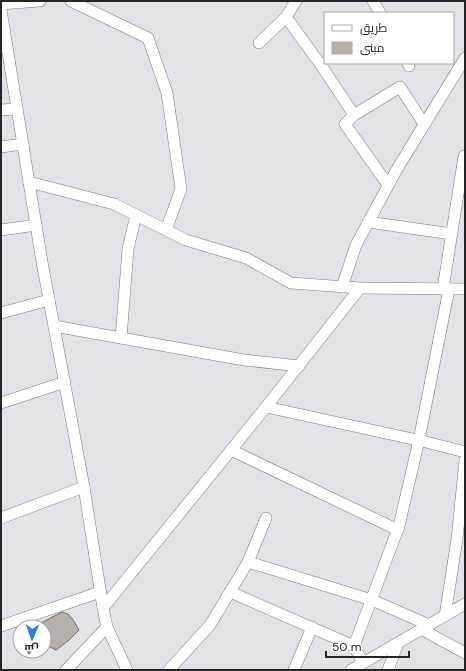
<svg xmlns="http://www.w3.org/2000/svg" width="466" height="671" viewBox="0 0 466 671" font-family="'DM Sans',Cairo,sans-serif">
<rect width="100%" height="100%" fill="#e0e2e6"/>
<polygon fill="#b5afae" stroke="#736d6d" points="62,612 68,614 74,621 79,630 68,641 56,650 44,644 44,627 39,627 39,624"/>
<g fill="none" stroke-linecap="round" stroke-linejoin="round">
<defs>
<g id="minor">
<polyline points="71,1 148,38 167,93 181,189 166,230"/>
<polyline points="373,1 380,13"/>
<polyline points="1,4 40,1"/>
<polyline points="1,10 42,262 84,487 103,608 107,627 127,670"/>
<polyline points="286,17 323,68 354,115"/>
<polyline points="259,43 286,17 296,1"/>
<polyline points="408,63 409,66"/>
<polyline points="1,110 17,109"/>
<polyline points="1,147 23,144"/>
<polyline points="29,182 114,204 186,240 246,258 291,283 360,288 465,289"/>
<polyline points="388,185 345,124 354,115 400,87 424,124"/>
<polyline points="368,222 452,234"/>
<polyline points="1,230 36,225"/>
<polyline points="342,287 356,245 397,169 465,58"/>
<polyline points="443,289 464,156"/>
<polyline points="1,313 49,300"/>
<polyline points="54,326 244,360 299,366"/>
<polyline points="121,338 128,249 136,215"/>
<polyline points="1,403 65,382"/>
<polyline points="266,407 422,441 465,452"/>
<polyline points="231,450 398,530"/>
<polyline points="1,518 84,487"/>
<polyline points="248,562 372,600 429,625"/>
<polyline points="230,592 354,646 363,663"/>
<polyline points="103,608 266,407 360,288"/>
<polyline points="445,616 457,539 465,460"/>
<polyline points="1,626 100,592"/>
<polyline points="421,629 465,653"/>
<polyline points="354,646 399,526 419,440 449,289"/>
<polyline points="66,670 107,627"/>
<polyline points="169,670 210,625 248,562 266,518"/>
<polyline points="294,670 312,627"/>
<polyline points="351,670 465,604"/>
<polyline points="388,670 398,643"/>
</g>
</defs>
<use href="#minor" stroke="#787a7e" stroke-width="12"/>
<use href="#minor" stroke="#fff" stroke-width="11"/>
</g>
<rect width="466" height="671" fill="none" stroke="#242526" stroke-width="4"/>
<rect x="324" y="12" width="130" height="52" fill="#ffffff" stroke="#a7a8a8"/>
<rect x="332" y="25" width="20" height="6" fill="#ffffff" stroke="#a7a8a8"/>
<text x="360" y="32" font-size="12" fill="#242526">طريق</text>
<rect x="332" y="42" width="20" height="12" fill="#b5afae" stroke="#a7a8a8"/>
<text x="360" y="52" font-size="12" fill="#242526">مبنى</text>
<g transform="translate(32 639) rotate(182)"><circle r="19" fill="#ffffff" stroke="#a7a8a8"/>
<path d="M0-3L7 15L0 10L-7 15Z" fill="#2981cf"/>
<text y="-6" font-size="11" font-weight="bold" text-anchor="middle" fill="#242526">ش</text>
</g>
<path d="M326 651v6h83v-6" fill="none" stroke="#242526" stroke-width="2"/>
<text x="332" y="651" font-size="12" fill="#242526" stroke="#ffffff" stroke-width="3" paint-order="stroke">50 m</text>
</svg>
